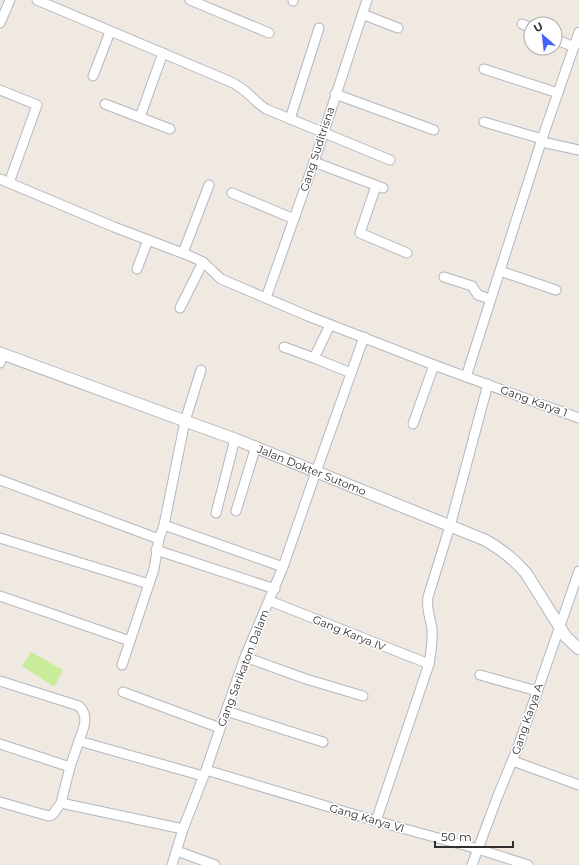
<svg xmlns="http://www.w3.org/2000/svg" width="579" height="865" viewBox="0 0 579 865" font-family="Montserrat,sans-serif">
<rect width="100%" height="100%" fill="#efe9e1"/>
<polygon fill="#c9ec9a" points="31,652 63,670 54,687 22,666"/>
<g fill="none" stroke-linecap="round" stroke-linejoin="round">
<defs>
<g id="minor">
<path d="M37,0L231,82C247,89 252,100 266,109L390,160"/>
<polyline points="190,0 269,33"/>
<polyline points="293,1 293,0"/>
<polyline points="362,14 398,28"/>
<polyline points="0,23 10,0"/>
<polyline points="522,24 531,28"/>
<polyline points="555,39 574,47"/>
<polyline points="484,69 558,93"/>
<polyline points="93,76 110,32"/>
<polyline points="0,90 37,105 9,183"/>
<polyline points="335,94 434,130"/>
<polyline points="105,104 170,129"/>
<polyline points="140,117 163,53"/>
<polyline points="290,119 319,28"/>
<polyline points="484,122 542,139"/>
<polyline points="542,142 579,150"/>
<polyline points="314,162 383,188"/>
<polyline points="0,179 114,227 190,256 203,262 221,279 308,316 434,365 579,418"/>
<polyline points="376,186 360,233 407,253"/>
<polyline points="232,193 294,219"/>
<polyline points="183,253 209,185"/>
<polyline points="137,269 148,240"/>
<polyline points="500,271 556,290"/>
<polyline points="444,277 472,286 478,295 490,299"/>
<polyline points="266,298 314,162 367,0"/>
<polyline points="180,308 203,262"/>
<polyline points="284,347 314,358 351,373"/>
<polyline points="314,358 330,325"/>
<polyline points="0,363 3,354"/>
<polyline points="466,377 542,139 579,32"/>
<polyline points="413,424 434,365"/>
<polyline points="0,480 159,539"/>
<polyline points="236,511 256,446"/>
<polyline points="216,513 235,439"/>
<polyline points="164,525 283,567"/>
<polyline points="0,538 149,584"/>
<polyline points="156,550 275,589"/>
<polyline points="0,596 130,641"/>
<polyline points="270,601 429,664"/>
<polyline points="245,657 306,679 363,696"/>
<polyline points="122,665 154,569 159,539 164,525 185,421 201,370"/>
<polyline points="480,675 537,691"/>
<path d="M0,681L79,706C90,717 83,729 79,741L203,776"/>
<polyline points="123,692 220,728"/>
<polyline points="226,711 323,742"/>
<polyline points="0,744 70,767"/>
<polyline points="513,761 579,785"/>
<polyline points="206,770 376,821 478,849 528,865"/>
<polyline points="0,802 45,815 50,816 53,814 61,803 70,767 79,741"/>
<polyline points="61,803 183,829"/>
<path d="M376,821L429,664C431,652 433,641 432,629C430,617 426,608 428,597L450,526L488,384"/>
<polyline points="177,851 215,865"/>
<polyline points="172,865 183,829 206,770 226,711 245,657 283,567 316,472 364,337"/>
<polyline points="472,865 497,798 519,744 579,571"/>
</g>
<g id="tertiary">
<path id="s1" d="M0,353L185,421L235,439L485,540C501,549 513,558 526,573L566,637L579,649"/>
</g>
</defs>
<use href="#minor" stroke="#b4b7c1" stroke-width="11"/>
<use href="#tertiary" stroke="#b4b7c1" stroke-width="13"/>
<use href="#minor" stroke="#fff" stroke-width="9"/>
<use href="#tertiary" stroke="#fff" stroke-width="11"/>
</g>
<g text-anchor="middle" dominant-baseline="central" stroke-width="3" stroke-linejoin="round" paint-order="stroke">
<g font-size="11" fill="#2e2e2e" stroke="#fff">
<text transform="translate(317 149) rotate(-72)">Gang Suditrisna</text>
<text transform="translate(534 401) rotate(20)">Gang Karya 1</text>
<text stroke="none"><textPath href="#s1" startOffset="333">Jalan Dokter Sutomo</textPath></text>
<text transform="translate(349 633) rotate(22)">Gang Karya IV</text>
<text transform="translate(243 668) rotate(-69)">Gang Sarikaton Dalam</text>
<text transform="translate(527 719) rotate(-71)">Gang Karya A</text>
<text transform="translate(367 818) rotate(16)">Gang Karya VI</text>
</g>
</g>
<g transform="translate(543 36) rotate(332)"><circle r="19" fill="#ffffff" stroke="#ababab"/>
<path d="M0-3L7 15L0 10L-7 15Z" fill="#4264fb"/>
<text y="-6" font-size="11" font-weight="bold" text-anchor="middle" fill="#2e2e2e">U</text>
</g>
<path d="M435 841v6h78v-6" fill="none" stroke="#2e2e2e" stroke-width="2"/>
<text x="441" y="841" font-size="12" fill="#2e2e2e" stroke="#ffffff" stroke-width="3" paint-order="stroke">50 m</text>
</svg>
